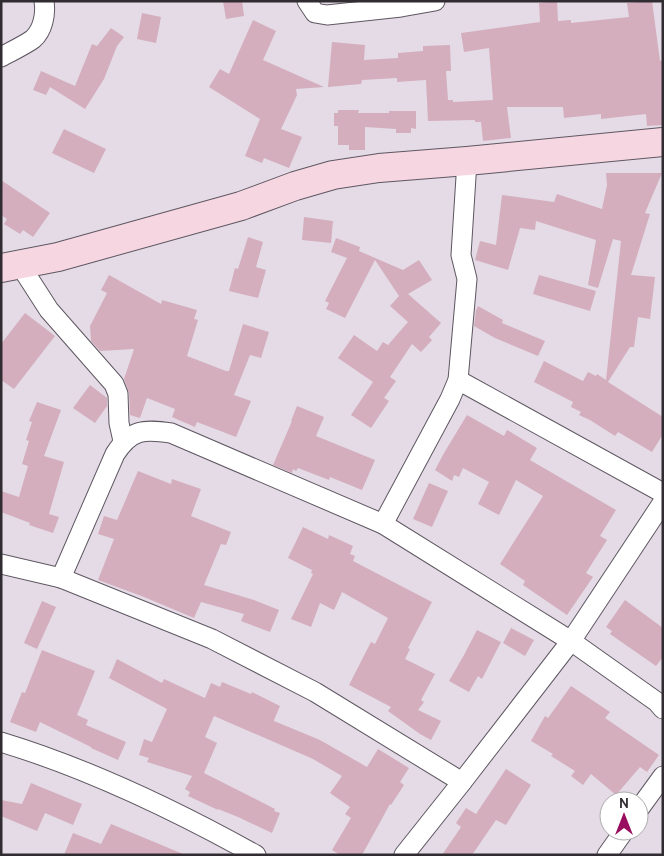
<svg xmlns="http://www.w3.org/2000/svg" width="664" height="856" viewBox="0 0 664 856" font-family="Cabin,sans-serif">
<rect width="100%" height="100%" fill="#e4dbe7"/>
<g fill="#d4aebd">
<polygon points="223,1 242,1 244,16 226,19"/>
<polygon points="557,1 558,21 571,20 571,23 629,17 627,3 652,1 660,61 663,60 663,125 647,126 646,114 601,119 601,114 564,118 563,107 507,107 511,138 483,141 481,122 475,122 475,120 428,121 426,80 397,82 397,78 362,80 361,84 328,87 332,42 365,45 364,60 398,58 398,53 423,51 423,46 450,45 451,71 446,71 448,100 453,100 453,102 493,100 489,48 464,52 461,33 540,22 539,3"/>
<polygon points="142,13 161,17 156,43 137,39"/>
<polygon points="253,20 276,31 263,60 324,87 296,89 297,95 281,129 302,137 289,168 264,158 262,163 245,156 260,119 209,87 220,69 229,74"/>
<polygon points="111,28 124,37 117,46 104,79 85,109 50,87 46,95 33,90 41,71 75,86 92,44 97,46"/>
<polygon points="338,110 359,110 358,113 389,113 389,111 416,111 416,129 411,128 411,133 396,133 396,129 365,127 365,150 349,150 349,145 338,145 338,126 334,126 334,113 338,113"/>
<polygon points="64,129 106,149 94,173 52,153"/>
<polygon points="606,173 662,173 645,213 650,214 631,275 655,277 650,319 638,317 634,347 630,347 608,382 663,417 663,434 652,452 618,432 615,436 590,420 579,415 581,412 571,407 573,402 534,382 544,361 583,381 588,372 596,376 597,374 606,380 621,241 613,239 598,288 588,285 596,240 536,221 535,230 520,228 508,270 475,260 480,241 496,245 502,195 554,202 557,194 602,209 607,185"/>
<polygon points="1,180 50,213 33,237 23,230 20,234 4,224 7,219 1,215"/>
<polygon points="304,217 333,221 331,243 302,240"/>
<polygon points="248,237 263,242 256,267 266,270 258,298 229,291 235,268 238,269"/>
<polygon points="336,238 360,247 359,251 403,270 419,260 432,280 408,294 441,323 429,337 432,340 421,352 412,344 390,377 396,381 384,398 389,401 371,428 351,415 373,382 338,358 354,335 377,351 383,342 388,345 408,322 390,306 399,296 375,260 345,318 326,309 329,303 325,301 347,258 331,252"/>
<polygon points="109,275 161,304 162,300 197,310 194,319 198,320 187,356 226,371 229,371 243,324 269,332 261,358 250,355 234,395 251,401 236,437 197,422 195,427 172,417 175,409 147,398 140,418 130,415 129,393 124,379 134,349 100,351 91,341 90,326 107,293 101,290"/>
<polygon points="539,275 596,291 590,311 533,294"/>
<polygon points="478,306 503,320 502,323 545,341 538,356 495,338 474,326 476,310"/>
<polygon points="25,313 55,336 14,389 1,380 1,344"/>
<polygon points="90,385 107,398 107,406 95,423 73,408"/>
<polygon points="37,402 61,410 44,456 64,462 49,514 59,517 53,533 29,525 30,523 1,512 1,491 19,497 28,466 22,464 29,441 26,440 32,422 29,421"/>
<polygon points="297,406 324,417 316,436 375,460 362,490 330,477 329,480 298,468 296,471 293,469 292,473 273,465 292,421 291,421"/>
<polygon points="467,415 504,436 507,430 537,448 530,460 616,510 600,536 607,540 586,573 593,577 567,615 523,585 525,581 500,564 543,496 516,480 499,515 478,504 489,482 463,468 459,477 454,475 452,481 435,470 444,453"/>
<polygon points="138,471 171,484 172,479 201,489 191,516 231,532 226,545 221,544 204,585 254,600 279,610 270,632 241,621 244,614 201,602 194,618 144,597 98,580 114,539 98,534 104,516 117,520"/>
<polygon points="429,483 448,491 432,527 413,519"/>
<polygon points="303,527 328,539 329,535 353,546 350,554 355,556 353,561 432,602 408,648 410,649 405,659 435,674 421,700 424,702 418,710 441,721 431,740 420,734 388,711 391,707 349,685 371,642 375,644 388,618 342,592 334,610 320,603 311,627 291,619 313,574 311,573 312,570 288,558"/>
<polygon points="625,600 663,628 663,657 656,666 610,634 612,631 606,627"/>
<polygon points="42,601 56,607 37,649 24,643"/>
<polygon points="511,628 534,640 525,656 503,643"/>
<polygon points="477,630 501,642 482,679 478,676 469,692 449,681 464,655"/>
<polygon points="42,650 95,671 77,715 88,720 86,725 126,742 118,760 91,748 91,747 40,722 36,732 10,722 22,692 25,693"/>
<polygon points="117,659 162,683 164,679 205,698 211,683 220,687 222,682 251,694 252,692 280,706 274,720 274,721 320,740 367,767 378,749 409,768 400,782 404,785 391,805 390,804 362,855 340,855 332,850 351,818 345,814 350,807 330,793 342,776 313,759 214,716 205,737 217,743 204,773 275,809 274,811 280,813 272,833 238,817 218,809 218,810 188,796 190,792 185,789 192,776 147,762 149,758 139,755 144,739 152,742 167,709 109,678"/>
<polygon points="571,686 610,712 605,718 659,755 647,772 640,767 616,795 591,774 583,785 571,776 575,771 551,756 553,754 531,741 545,716 548,718"/>
<polygon points="506,769 531,785 506,825 496,820 472,855 442,855 461,827 456,823 466,808 476,814"/>
<polygon points="31,783 82,804 73,825 45,813 37,831 1,816 1,800 22,804"/>
<polygon points="111,824 183,854 183,855 64,855 73,833 101,844"/>
</g>
<g fill="none" stroke-linecap="round" stroke-linejoin="round">
<defs>
<g id="street">
<polyline points="307,1 315,13 327,15 401,7 435,1"/>
<path d="M1,57C10,52 25,45 33,39C43,30 46,14 44,1"/>
<polyline points="20,265 49,310 114,384 118,394 119,423 123,441"/>
<polyline points="458,380 663,493"/>
<polyline points="383,524 450,399 458,380 467,279 461,255 467,161"/>
<polyline points="1,564 61,578 212,639 315,692 462,782"/>
<path d="M61,578L115,454C131,429 144,429 171,433L383,524L571,641L657,702L663,709"/>
<path d="M1,742C90,769 175,810 256,855"/>
<polyline points="639,809 663,776"/>
<polyline points="404,855 462,782 571,641 663,502"/>
<polyline points="607,855 624,831"/>
</g>
<polyline id="secondary" points="1,268 58,257 241,206 295,186 333,175 379,168 467,161 663,142"/>
</defs>
<use href="#street" stroke="#5e5761" stroke-width="21"/>
<use href="#secondary" stroke="#5e5761" stroke-width="30"/>
<use href="#street" stroke="#fff" stroke-width="19"/>
<use href="#secondary" stroke="#f6d6e0" stroke-width="28"/>
</g>
<rect width="664" height="856" fill="none" stroke="#302c31" stroke-width="5"/>
<g transform="translate(624 816)"><circle r="24" fill="#ffffff" stroke="#acabad"/>
<path d="M0-4L9 19L0 12L-9 19Z" fill="#990d5f"/>
<text y="-8" font-size="14" font-weight="bold" text-anchor="middle" fill="#302c31">N</text>
</g>
</svg>
